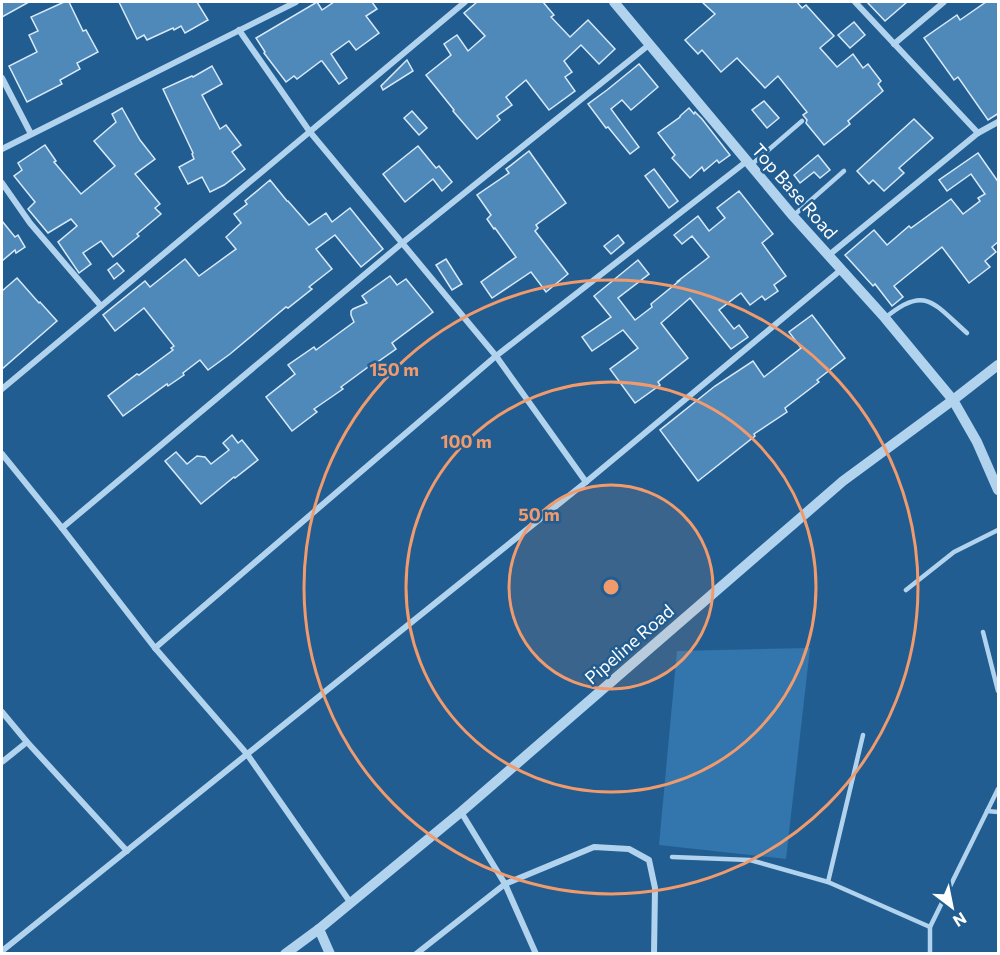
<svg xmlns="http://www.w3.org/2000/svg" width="1000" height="955" viewBox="0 0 1000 955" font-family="Commissioner,sans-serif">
<rect width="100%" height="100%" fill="#215d91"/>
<polygon fill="#3276ad" points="810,648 786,859 659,845 677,651"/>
<g fill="#4e89ba" stroke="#d8eaf9" stroke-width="1.5">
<polygon points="2,2 29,2 2,17"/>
<polygon points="64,2 69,2 83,31 86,30 98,52 77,63 80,69 60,80 62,84 27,102 9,66 37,52 29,35 38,31 31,17"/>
<polygon points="119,2 197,2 208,20 185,33 181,26 174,30 173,28 147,40 144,35 137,39"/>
<polygon points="317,2 322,10 334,2 372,2 377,9 366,16 379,33 356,50 349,41 331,54 347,78 339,84 322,61 321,61 297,79 294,76 286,82 264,53 265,52 256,38"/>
<polygon points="477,2 543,2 554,15 551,17 570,37 588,20 615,49 599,64 581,45 564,61 572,72 565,77 575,91 549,110 526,80 506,97 512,105 497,116 500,120 477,139 453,111 454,110 426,75 451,55 444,44 457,35 468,51 485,36 464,13"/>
<polygon points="702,2 797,2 802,8 806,5 834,36 820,48 837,67 853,54 863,68 868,64 881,81 878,84 883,91 848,121 850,124 824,145 806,123 807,120 803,115 807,112 778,76 765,88 737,58 721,72 702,50 698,54 685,40 715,14"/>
<polygon points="867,2 907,2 885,21"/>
<polygon points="986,2 999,2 999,113 988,120 958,77 954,80 924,38 957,15 960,20"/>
<polygon points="854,22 865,35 850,48 838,35"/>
<polygon points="407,60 413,71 383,90 381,86"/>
<polygon points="639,64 658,87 631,110 622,100 611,109 639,147 630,154 608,127 606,128 588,104 607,90"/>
<polygon points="212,66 222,84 202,95 220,129 226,125 241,145 232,152 245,169 224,185 210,192 202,177 188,184 179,167 194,159 192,154 193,153 163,89 192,76 193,77"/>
<polygon points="764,101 779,118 767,128 752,110"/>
<polygon points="122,108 140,140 155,159 135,174 160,204 155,208 161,214 137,234 139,236 113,257 101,241 83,253 91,264 79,273 58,242 77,226 71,219 48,233 28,209 35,202 14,176 22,170 18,163 45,145 56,161 54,162 81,194 115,166 94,141 116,122 112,114"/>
<polygon points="689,108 694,114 695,112 702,119 730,155 719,163 717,160 704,171 702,167 690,178 672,158 675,155 658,133 680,117 680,116"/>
<polygon points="412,111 427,128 419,135 404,118"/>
<polygon points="914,119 933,138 899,168 904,173 884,191 873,180 869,184 857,171"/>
<polygon points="418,146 436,168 439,166 452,182 442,191 433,179 405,202 383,174"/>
<polygon points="529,151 566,203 536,225 538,228 535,231 568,274 546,292 531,272 492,298 481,282 516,257 495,228 494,229 487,219 491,215 477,195 509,173 506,169"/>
<polygon points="978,153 999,183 999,241 992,247 996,252 985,261 990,267 969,283 942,247 894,286 903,297 892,306 875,284 873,286 845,255 874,230 887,245 909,226 911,228 951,199 963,214 980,201 978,198 985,194 971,174 947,191 939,180"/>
<polygon points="818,155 830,170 820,178 814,172 800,183 794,175"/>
<polygon points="654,169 678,201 669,208 645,176"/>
<polygon points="270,180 287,201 288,201 309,225 326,213 332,222 350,208 383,249 361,267 335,235 316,249 332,269 309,287 312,289 288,308 286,307 230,354 208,370 200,360 183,373 184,375 168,386 167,384 123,416 108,396 137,374 139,375 173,350 171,348 174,346 144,308 115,331 103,315 145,281 150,287 185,259 199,276 236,249 226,237 241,223 234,214 247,204 245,201"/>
<polygon points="739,191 773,234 762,243 786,276 774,285 778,291 765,300 762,296 750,305 741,293 719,310 734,329 739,325 748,337 731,349 690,298 661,323 688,358 658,382 660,385 635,403 610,369 638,348 623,330 592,351 582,337 611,317 594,296 638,260 649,274 618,298 635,320 652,307 651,304 679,281 678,281 709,257 692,236 682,244 674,235 698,216 709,231 725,218 717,208"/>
<polygon points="2,221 15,237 18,235 25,247 16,253 15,250 2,261"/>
<polygon points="618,235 624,243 611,254 604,246"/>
<polygon points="446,259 462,284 452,290 436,265"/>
<polygon points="117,263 124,271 114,279 108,270"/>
<polygon points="390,276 397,285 406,279 433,312 392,343 396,349 376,363 375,362 341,387 343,389 314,409 317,412 292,431 266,397 295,374 288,365 314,347 316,350 354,322 351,315 351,311 353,309 367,303 362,296"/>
<polygon points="17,278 39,303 40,302 57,321 2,369 2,291"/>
<polygon points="812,315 845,358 817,380 819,382 785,408 787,412 754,434 755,436 698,481 660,430 715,386 753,361 764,377 801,348 789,332"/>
<polygon points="232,435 238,443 242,440 258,460 235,478 234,477 201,504 165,461 176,452 187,464 197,456 205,457 211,464 229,450 223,443"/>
</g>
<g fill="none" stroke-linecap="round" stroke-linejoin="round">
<g stroke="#b2d3ed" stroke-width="4.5">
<polyline points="751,165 802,121"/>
<polyline points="793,216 844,171"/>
<path d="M885,318C925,284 934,304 967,333"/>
<polyline points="906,590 954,552 998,530"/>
<polyline points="983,632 998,691"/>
<polyline points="987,811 998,812"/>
<polyline points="672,857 750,860 828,882 930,927"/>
<polyline points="828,882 863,735"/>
<polyline points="930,954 930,927 998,789"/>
</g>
<g stroke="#b2d3ed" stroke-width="6">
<polyline points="855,2 978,133"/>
<polyline points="239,30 310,132 496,356 586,482"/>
<polyline points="894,44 944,2"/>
<polyline points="2,78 31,134"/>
<polyline points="2,149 296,2"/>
<polyline points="2,183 30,223 101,306"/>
<polyline points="829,255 978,133 998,122"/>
<polyline points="2,389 465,2"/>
<polyline points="2,454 62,528 155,648 247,754 350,902"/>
<polyline points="62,528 401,244 650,44"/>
<polyline points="155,648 496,356 747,161"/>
<polyline points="2,712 27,742 127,851"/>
<polyline points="2,762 27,742"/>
<polyline points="461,812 505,884 536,954"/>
<polyline points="2,951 586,482 842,269"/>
<polyline points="416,954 505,884 594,847 629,849 649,860 655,888 654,954"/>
</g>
<g stroke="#b2d3ed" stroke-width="10">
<polyline points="614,2 793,216 885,318 953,400 977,442 998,490"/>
<polyline points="319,929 330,954"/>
<polyline points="285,954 319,929 461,812 843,481 953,400 998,365"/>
</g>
</g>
<circle cx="611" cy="587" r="102" fill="#f19b6d" fill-opacity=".12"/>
<g fill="none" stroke="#f19b6d" stroke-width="3">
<circle cx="611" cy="587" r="102"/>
<circle cx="611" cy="587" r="205"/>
<circle cx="611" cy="587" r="307"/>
</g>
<g text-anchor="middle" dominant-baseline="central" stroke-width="5" stroke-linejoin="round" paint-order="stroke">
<g font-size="18" fill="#fff" stroke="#215d91">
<text transform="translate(795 191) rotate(49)">Top Base Road</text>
<text transform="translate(629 644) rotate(-41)">Pipeline Road</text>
</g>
</g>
<circle cx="611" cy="587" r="9" fill="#f19b6d" stroke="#215d91" stroke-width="3"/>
<g font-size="18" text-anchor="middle" font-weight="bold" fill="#f19b6d" stroke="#215d91" stroke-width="5" stroke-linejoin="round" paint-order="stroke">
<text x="394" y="376">150 m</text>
<text x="466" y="448">100 m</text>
<text x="539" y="521">50 m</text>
</g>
<rect width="1000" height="955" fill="none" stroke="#ffffff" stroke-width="6"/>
<g transform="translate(952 907) rotate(148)" stroke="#215d91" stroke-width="4.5" paint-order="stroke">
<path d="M0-4.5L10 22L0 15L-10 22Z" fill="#ffffff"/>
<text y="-9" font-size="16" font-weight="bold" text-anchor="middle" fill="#ffffff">N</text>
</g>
</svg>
